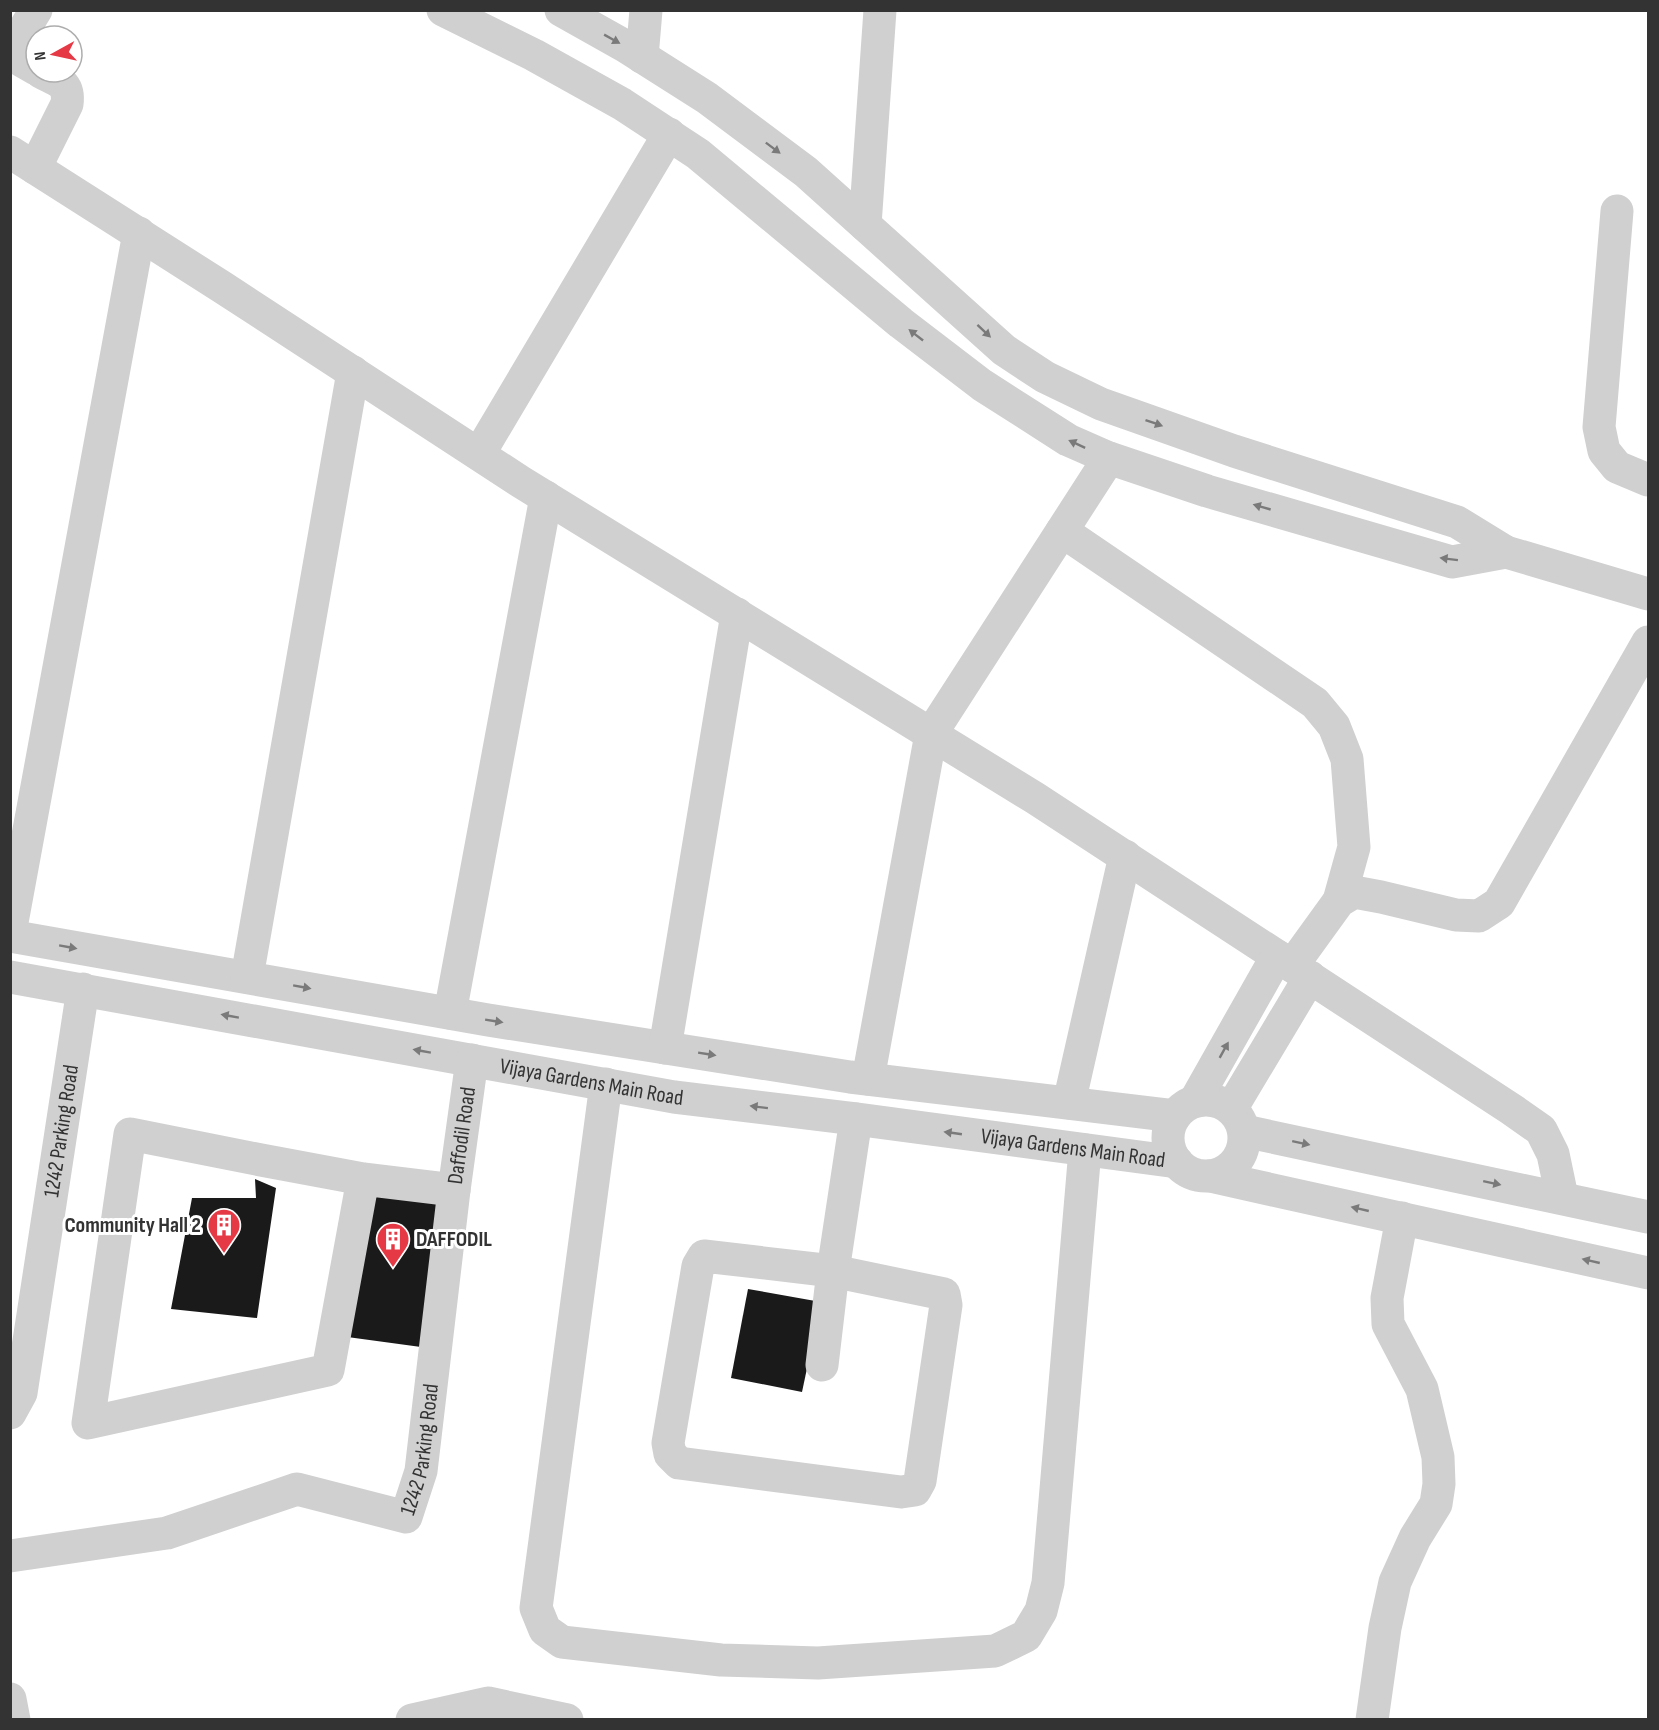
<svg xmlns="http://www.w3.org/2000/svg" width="1659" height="1730" viewBox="0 0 1659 1730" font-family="'Sofia Sans Condensed',sans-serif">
<rect width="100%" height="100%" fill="#fff"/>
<g fill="#1a1a1a">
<polygon points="255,1179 276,1188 257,1318 171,1309 192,1198 256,1198"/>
<polygon points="364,1192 447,1200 421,1347 340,1336"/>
<polygon points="748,1289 821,1302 802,1392 731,1378"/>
</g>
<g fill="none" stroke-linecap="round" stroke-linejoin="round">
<g stroke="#d0d0d0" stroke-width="33">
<polyline points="36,10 17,41 15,53 22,61 36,69"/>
<polyline points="443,10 534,55 622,104 698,154 901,323 982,385 1068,440 1109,458 1207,491 1452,562 1506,552"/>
<polyline points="561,10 625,46 707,98 806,172 1004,350 1045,377 1101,404 1234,451 1457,522 1506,552 1648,594"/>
<polyline points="642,57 646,10"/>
<polyline points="10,152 222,287 521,482 1035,798 1511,1109 1541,1130 1553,1154 1562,1197"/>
<path d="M35,168L67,104C70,82 57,81 41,72"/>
<polyline points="1617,211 1599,427 1604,451 1617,467 1648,480"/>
<polyline points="865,225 880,10"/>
<polyline points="479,454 669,134"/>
<polyline points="1062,531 1315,703 1334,726 1347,759 1354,847 1339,901"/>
<polyline points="10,933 139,233"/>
<polyline points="10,936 488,1020 850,1077 1175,1116"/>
<polyline points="1292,966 1339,901 1354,892 1381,897 1456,915 1479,916 1499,903 1648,642"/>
<path id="s1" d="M10,977L674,1097L856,1119L1177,1162"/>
<polyline points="247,977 353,372"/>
<polyline points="450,1013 546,497"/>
<polyline points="665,1048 737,614"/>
<polyline points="868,1079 931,734 1109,458"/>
<polyline points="606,1084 536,1608 545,1630 562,1642 721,1660 818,1663 995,1651 1026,1636 1041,1611 1048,1583 1085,1150"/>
<circle cx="1206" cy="1138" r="38"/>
<polyline points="1195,1101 1277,956"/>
<polyline points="1069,1103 1125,856"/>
<polyline points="1231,1109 1310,977"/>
<polyline points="1244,1131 1648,1217"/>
<polyline points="1210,1176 1648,1273"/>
<path id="s2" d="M363,1179L328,1370L88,1423L130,1134L261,1160L363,1179L454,1190L472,1060"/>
<polygon points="704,1256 833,1271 944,1294 946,1305 920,1481 915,1490 901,1492 679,1463 670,1454 668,1443 698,1266"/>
<polyline points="822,1365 833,1271 856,1119"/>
<path id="s3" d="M10,1413L21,1393L83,989"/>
<path id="s4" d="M10,1556L167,1533L297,1489L406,1517L421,1471L454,1190"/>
<polyline points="10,1699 14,1720"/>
<polyline points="412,1720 488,1703 567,1720"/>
<polyline points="1372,1720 1385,1628 1395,1582 1415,1538 1436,1504 1439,1484 1438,1457 1422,1389 1388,1324 1387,1298 1402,1218"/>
</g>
</g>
<defs><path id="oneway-solid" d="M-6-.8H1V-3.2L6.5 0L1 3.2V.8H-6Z" transform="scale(1.5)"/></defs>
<g fill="#7a7a7a">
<use href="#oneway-solid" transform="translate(612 39) rotate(29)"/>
<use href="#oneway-solid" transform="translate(773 148) rotate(37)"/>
<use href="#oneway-solid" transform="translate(984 331) rotate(43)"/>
<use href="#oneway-solid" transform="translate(916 335) rotate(-142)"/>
<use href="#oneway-solid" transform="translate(1154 423) rotate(19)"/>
<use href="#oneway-solid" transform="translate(1077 444) rotate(-155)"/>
<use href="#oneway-solid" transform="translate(1262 507) rotate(-164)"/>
<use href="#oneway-solid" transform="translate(1449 559) rotate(-173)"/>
<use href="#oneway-solid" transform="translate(68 947) rotate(10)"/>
<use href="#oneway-solid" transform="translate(302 987) rotate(10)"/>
<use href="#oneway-solid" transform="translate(230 1016) rotate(-170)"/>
<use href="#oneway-solid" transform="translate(494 1021) rotate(9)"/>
<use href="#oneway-solid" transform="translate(1224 1050) rotate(-61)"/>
<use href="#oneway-solid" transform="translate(422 1051) rotate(-170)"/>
<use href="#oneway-solid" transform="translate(707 1054) rotate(9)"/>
<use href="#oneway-solid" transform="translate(759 1107) rotate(-173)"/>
<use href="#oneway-solid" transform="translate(953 1133) rotate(-172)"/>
<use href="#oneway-solid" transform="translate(1301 1143) rotate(12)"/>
<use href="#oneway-solid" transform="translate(1492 1183) rotate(12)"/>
<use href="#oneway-solid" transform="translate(1360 1209) rotate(-167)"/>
<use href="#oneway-solid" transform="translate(1591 1261) rotate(-167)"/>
</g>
<defs>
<symbol id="building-pin" viewBox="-11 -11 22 30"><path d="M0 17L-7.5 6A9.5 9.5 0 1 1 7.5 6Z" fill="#e63946" stroke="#fff"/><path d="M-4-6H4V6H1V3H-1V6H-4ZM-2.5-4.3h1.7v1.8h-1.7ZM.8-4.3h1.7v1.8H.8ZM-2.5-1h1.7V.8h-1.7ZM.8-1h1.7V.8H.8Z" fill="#fff"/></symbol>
</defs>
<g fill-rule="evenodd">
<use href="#building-pin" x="205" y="1206" width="38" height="52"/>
<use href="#building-pin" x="374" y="1220" width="38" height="52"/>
</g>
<g text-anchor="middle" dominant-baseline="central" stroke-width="6" stroke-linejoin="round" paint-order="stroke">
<g font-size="22" fill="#333" stroke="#fff">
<text stroke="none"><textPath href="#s1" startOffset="591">Vijaya Gardens Main Road</textPath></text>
<text stroke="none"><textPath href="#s3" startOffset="288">1242 Parking Road</textPath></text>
<text stroke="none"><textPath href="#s2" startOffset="1116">Daffodil Road</textPath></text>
<text stroke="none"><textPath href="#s1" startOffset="1077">Vijaya Gardens Main Road</textPath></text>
<text stroke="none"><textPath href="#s4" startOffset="478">1242 Parking Road</textPath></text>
</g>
<g font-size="22" font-weight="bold" fill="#333" stroke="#fff" text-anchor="end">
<text x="201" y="1225">Community Hall 2</text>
<text x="416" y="1239" text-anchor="start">DAFFODIL</text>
</g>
</g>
<rect width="1659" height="1730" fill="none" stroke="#333333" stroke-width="24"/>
<g transform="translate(54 54) rotate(262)"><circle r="28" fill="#ffffff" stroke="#adadad" stroke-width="1.5"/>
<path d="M0-4.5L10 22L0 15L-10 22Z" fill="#e63946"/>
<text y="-9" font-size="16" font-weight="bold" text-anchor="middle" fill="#333333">N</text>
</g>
</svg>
